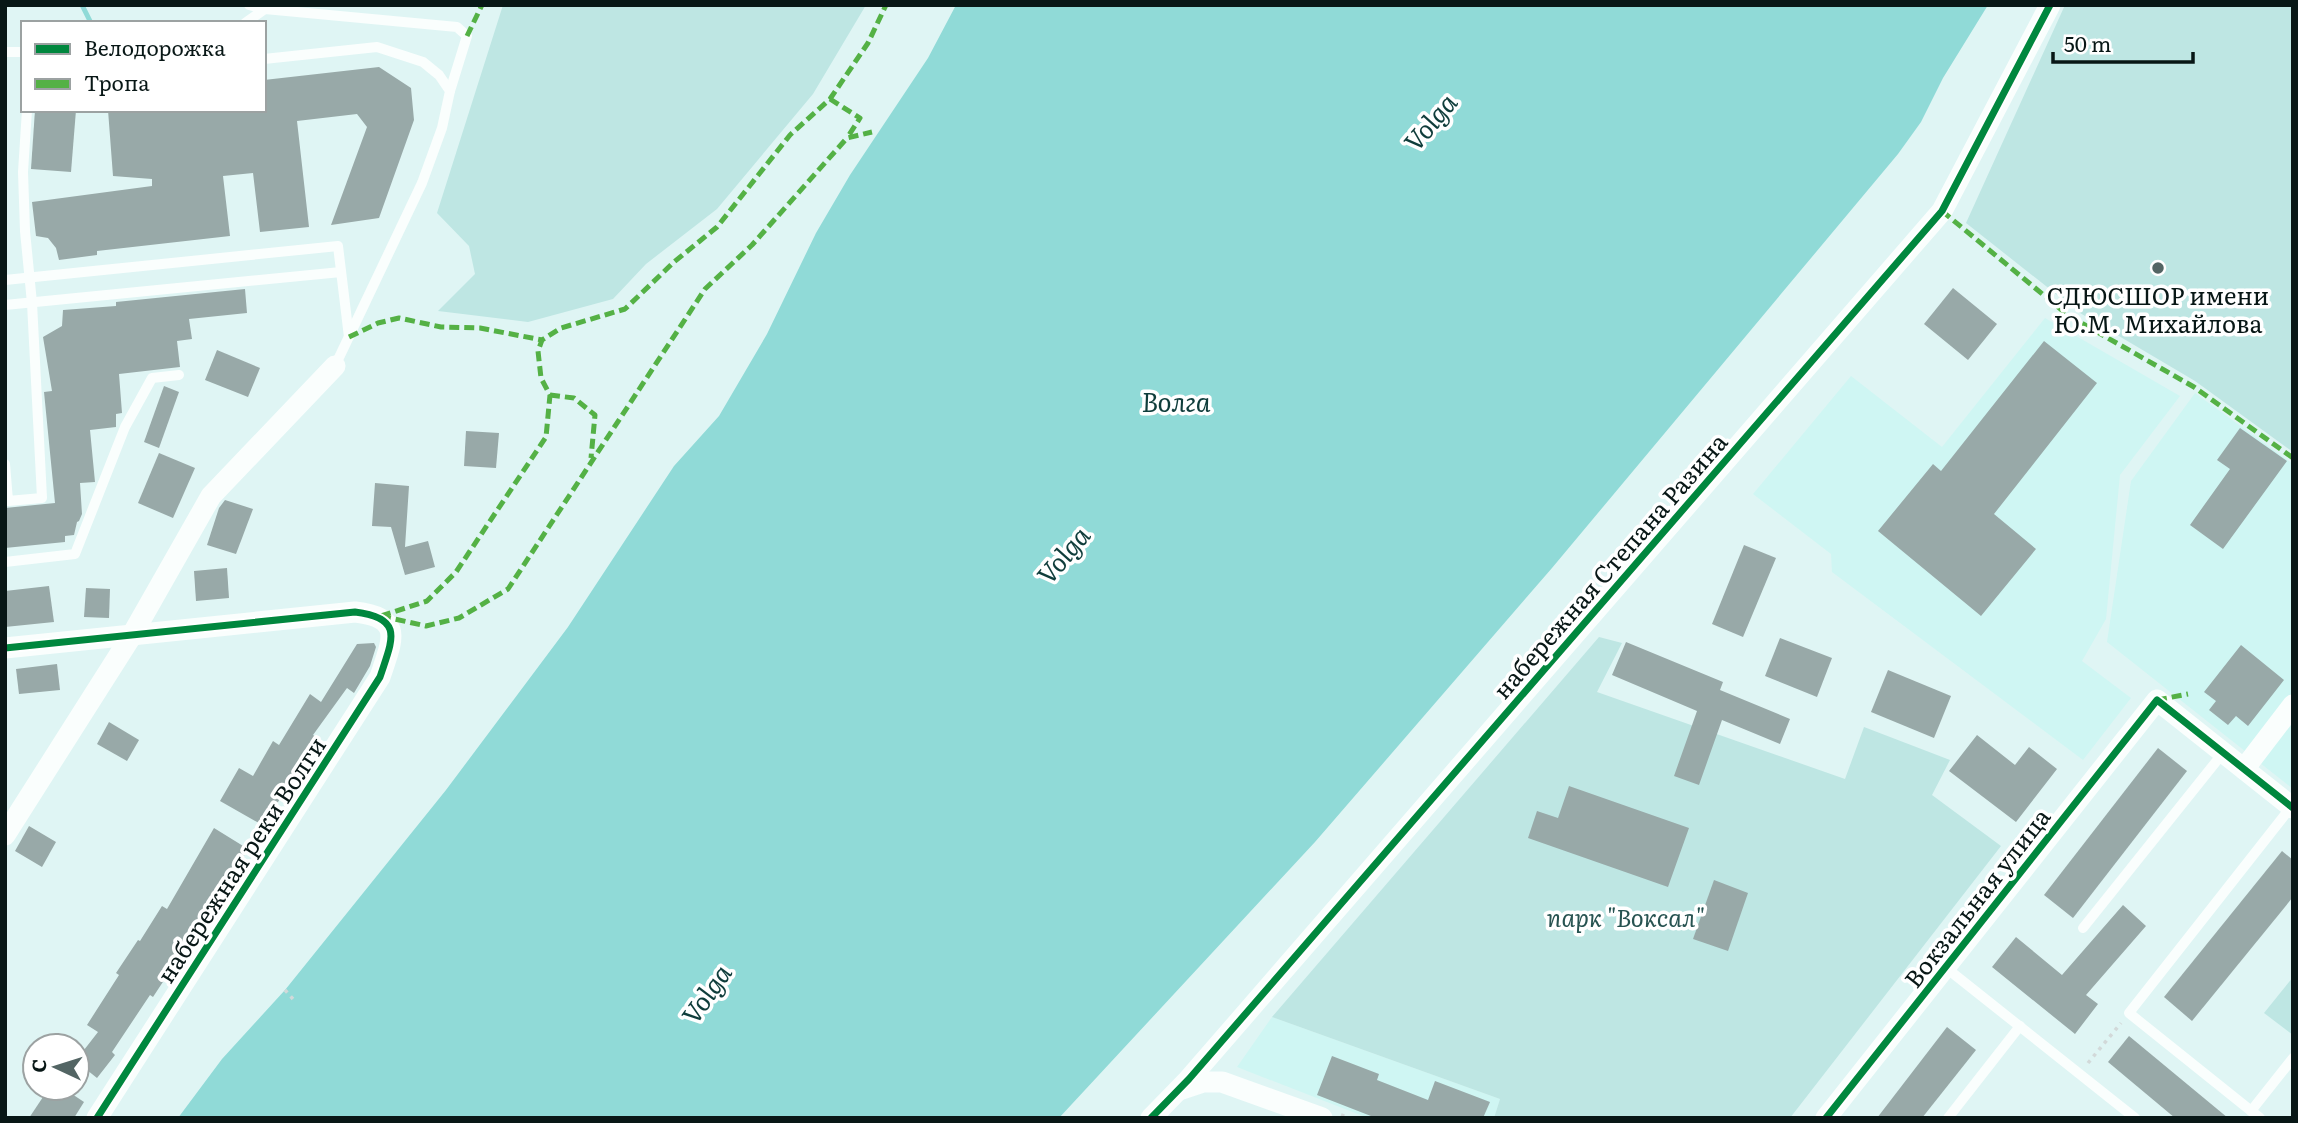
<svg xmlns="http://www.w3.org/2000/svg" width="2298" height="1123" viewBox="0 0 2298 1123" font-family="Literata,serif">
<rect width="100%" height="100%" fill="#dff5f4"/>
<g fill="#cff6f3">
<polygon points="2045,318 2180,396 2120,475 2106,619 2082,661 2131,698 2083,760 1832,572 1831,554 1753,494 1851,376 1942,447"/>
<polygon points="2195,393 2293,464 2293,789 2107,642 2131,481"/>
<polygon points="1272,1017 1500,1099 1494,1118 1368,1118 1237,1067"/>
</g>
<g fill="#bee6e3">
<polygon points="503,5 866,5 813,94 717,209 646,264 613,299 528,322 438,311 475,274 469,246 437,213"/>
<polygon points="2065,5 2293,5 2293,452 2195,381 2080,313 1966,223"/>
<polygon points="1599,637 1622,643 1597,692 1845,779 1864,727 1950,760 1932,795 2001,846 1790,1118 1494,1118 1500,1099 1272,1017"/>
<polygon points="2293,977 2293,1035 2264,1013"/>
</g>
<polygon fill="#90dad7" points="956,5 1988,5 1943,78 1921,122 1898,154 1552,568 1315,842 1059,1118 178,1118 222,1059 285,990 446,790 568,627 674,466 719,416 767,334 816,233 850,175 928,58"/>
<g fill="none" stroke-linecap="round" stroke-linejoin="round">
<polyline stroke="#90dad7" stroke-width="5" points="82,5 91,23"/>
</g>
<g fill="#98a9a8">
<polygon points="379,67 411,88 414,120 379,218 331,225 367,127 357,114 297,121 309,227 260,232 253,173 223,176 230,236 97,251 97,255 59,260 56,248 48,238 36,236 32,202 152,186 152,179 113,176 108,110 264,110 264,80"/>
<polygon points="35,110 76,110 71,172 31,169"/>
<polygon points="1953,288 1997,324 1968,360 1924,324"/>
<polygon points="245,289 247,313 189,319 192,339 177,341 180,367 119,374 122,413 116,414 116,427 90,430 95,482 80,483 82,514 79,521 77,522 74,535 65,536 65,542 5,548 5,508 55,503 44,392 52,391 43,337 62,326 63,310 116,306 116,302"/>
<polygon points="2044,341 2097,383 1994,514 2036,549 1981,616 1878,531 1933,464 1941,471"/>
<polygon points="217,350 260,368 248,397 205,380"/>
<polygon points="164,386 179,392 159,448 144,442"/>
<polygon points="2240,428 2287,461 2223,549 2190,525 2230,469 2217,460"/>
<polygon points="466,431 499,433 496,468 464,466"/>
<polygon points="159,453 195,468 173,518 138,503"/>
<polygon points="375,483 409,486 405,547 428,541 435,567 405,575 391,527 372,526"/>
<polygon points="225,500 253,509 236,554 207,545 219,508"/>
<polygon points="1744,545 1776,558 1743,637 1712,624"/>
<polygon points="227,568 229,598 196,601 194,571"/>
<polygon points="49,586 54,622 5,627 5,591"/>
<polygon points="86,588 110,589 109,618 84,617"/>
<polygon points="1780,638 1832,658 1817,697 1765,676"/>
<polygon points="1626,642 1723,682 1720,690 1790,719 1780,744 1722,720 1699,785 1674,776 1697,711 1612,675"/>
<polygon points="374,643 376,647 370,666 354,693 347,688 313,735 316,737 264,826 220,801 239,768 253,776 273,741 279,745 310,694 321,702 357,644"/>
<polygon points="2241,645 2284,680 2248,726 2236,716 2228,725 2209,710 2216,701 2204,692"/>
<polygon points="57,664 60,690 19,694 16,669"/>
<polygon points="1888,670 1951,696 1934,738 1871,712"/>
<polygon points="109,722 139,740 127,761 97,744"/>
<polygon points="1977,735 2015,765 2029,747 2057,769 2016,822 1949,771"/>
<polygon points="2158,748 2187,771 2073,918 2044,895"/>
<polygon points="1569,786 1689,828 1668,887 1528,838 1537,811 1558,818"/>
<polygon points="29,826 56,842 42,867 15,851"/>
<polygon points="214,828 248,849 182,962 178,959 153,997 150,995 112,1052 115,1055 97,1078 77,1062 77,1059 98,1032 87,1025 119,975 116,973 138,940 140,941 162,906 167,909"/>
<polygon points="2282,851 2293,860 2293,897 2192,1021 2164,997"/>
<polygon points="1714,880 1748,893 1728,951 1693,939"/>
<polygon points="2123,905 2146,926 2086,995 2098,1004 2075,1034 1992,967 2016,937 2062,975"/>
<polygon points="1947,1027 1976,1050 1922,1118 1877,1118"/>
<polygon points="2129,1036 2228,1118 2175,1118 2108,1062"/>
<polygon points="1332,1056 1379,1074 1377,1080 1428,1100 1435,1081 1490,1102 1483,1118 1376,1118 1317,1095"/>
<polygon points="49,1088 63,1088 84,1102 74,1118 29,1118"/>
</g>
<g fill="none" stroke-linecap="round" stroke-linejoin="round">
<g stroke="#d2d9d9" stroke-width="3.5" stroke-dasharray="3.5 5" stroke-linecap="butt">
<polyline points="285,990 293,999"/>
<polyline points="2088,1063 2121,1023"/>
<polyline points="1341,1115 1349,1118"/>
</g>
<g stroke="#fafefd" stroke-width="10">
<polyline points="249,5 265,9"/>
<polyline points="245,23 265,9 457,27 467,36 450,91"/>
<polyline points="5,52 23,52"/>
<polyline points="264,59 377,47 423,62 439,75 450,91 442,128 422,183 335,366"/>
<polyline points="5,280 338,246 349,337"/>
<polyline points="5,305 341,272"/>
<polyline points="5,464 8,501 42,498 32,303 25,231 23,172 27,110"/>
<polyline points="5,562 75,554 125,427 152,378 179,375"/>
<polyline points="2083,928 2223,753"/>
<polyline points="1945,967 2135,1118"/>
<polyline points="2251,1111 2293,1058"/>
<polyline points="1948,1118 2020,1026"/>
<polyline points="2260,1118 2129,1013 2291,807"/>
</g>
<g stroke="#fafefd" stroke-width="21">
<path d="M5,648L355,612C405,618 392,640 380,677L97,1118"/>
<polyline points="2244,769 2293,705"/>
<polyline points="5,835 132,635 211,496 335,366"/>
<polyline points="1182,1089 1203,1082 1222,1082 1322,1118"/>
<polyline points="1151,1118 1189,1079 1942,211 2050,5"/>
<polyline points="1826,1118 2157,700 2293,808"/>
</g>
<g stroke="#54b145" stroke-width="5" stroke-dasharray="10 5" stroke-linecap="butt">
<polyline points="467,36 482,5"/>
<polyline points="830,99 860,118 847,138"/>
<polyline points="1942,211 2069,316 2194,387 2293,458"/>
<polyline points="349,337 378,323 399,318 441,327 480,328 542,340"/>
<polyline points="550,395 574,398 595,415 591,458"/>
<polyline points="381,616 427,601 456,572 546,437 550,395 541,378 538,351 542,340 561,328 625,309 674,262 717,227 790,135 830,99 868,43 886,5"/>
<polyline points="381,616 426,626 459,618 508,589 705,289 752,245 847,138 872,132"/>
<polyline points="2157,700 2188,694"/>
</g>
<defs>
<g id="cycleway">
<path d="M5,648L355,612C405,618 392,640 380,677L97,1118"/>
<polyline points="1151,1118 1189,1079 1942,211 2050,5"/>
<polyline points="1826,1118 2157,700 2293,808"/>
</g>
</defs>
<use href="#cycleway" stroke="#fff" stroke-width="11"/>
<use href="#cycleway" stroke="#00873e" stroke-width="7"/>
</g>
<circle fill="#536564" stroke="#fff" stroke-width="2.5" cx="2158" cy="268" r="7"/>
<g text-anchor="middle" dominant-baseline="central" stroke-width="7" stroke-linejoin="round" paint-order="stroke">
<g font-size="24" fill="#081716" stroke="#fff">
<text x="2158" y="294">СДЮСШОР имени<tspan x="2158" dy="28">Ю.М. Михайлова</tspan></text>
</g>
<g font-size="24" fill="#081716" stroke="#fff">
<text transform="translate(1609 565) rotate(-49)">набережная Степана Разина</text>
<text transform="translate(240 859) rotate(-57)">набережная реки Волги</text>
<text transform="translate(1976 897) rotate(-52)">Вокзальная улица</text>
</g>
<g font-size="24" font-style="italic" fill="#275351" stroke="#fff">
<text x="1626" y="916">парк "Воксал"</text>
</g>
<g font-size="26" font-style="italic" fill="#0f3d3b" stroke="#fff">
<text transform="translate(1429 121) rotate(-50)">Volga</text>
<text x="1176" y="400">Волга</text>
<text transform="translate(1062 554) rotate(-50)">Volga</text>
<text transform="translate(705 993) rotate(-55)">Volga</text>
</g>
</g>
<rect width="2298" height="1123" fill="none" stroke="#081716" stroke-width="14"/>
<rect x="21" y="21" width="245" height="91" fill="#ffffff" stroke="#9ca2a2" stroke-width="2"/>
<rect x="35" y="44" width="35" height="10" fill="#00873e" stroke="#9ca2a2" stroke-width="2"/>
<text x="84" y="56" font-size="21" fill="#081716">Велодорожка</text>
<rect x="35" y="79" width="35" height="10" fill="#54b145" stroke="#9ca2a2" stroke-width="2"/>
<text x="84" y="91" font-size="21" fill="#081716">Тропа</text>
<g transform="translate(56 1067) rotate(274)"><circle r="33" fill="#ffffff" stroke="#9ca2a2" stroke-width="2"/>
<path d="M0-5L12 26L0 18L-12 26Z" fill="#536564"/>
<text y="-10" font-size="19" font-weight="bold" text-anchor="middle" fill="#081716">С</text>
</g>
<path d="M2053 52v10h140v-10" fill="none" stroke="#081716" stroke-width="3.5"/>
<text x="2064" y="52" font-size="21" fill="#081716" stroke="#ffffff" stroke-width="5" paint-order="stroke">50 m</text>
</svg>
